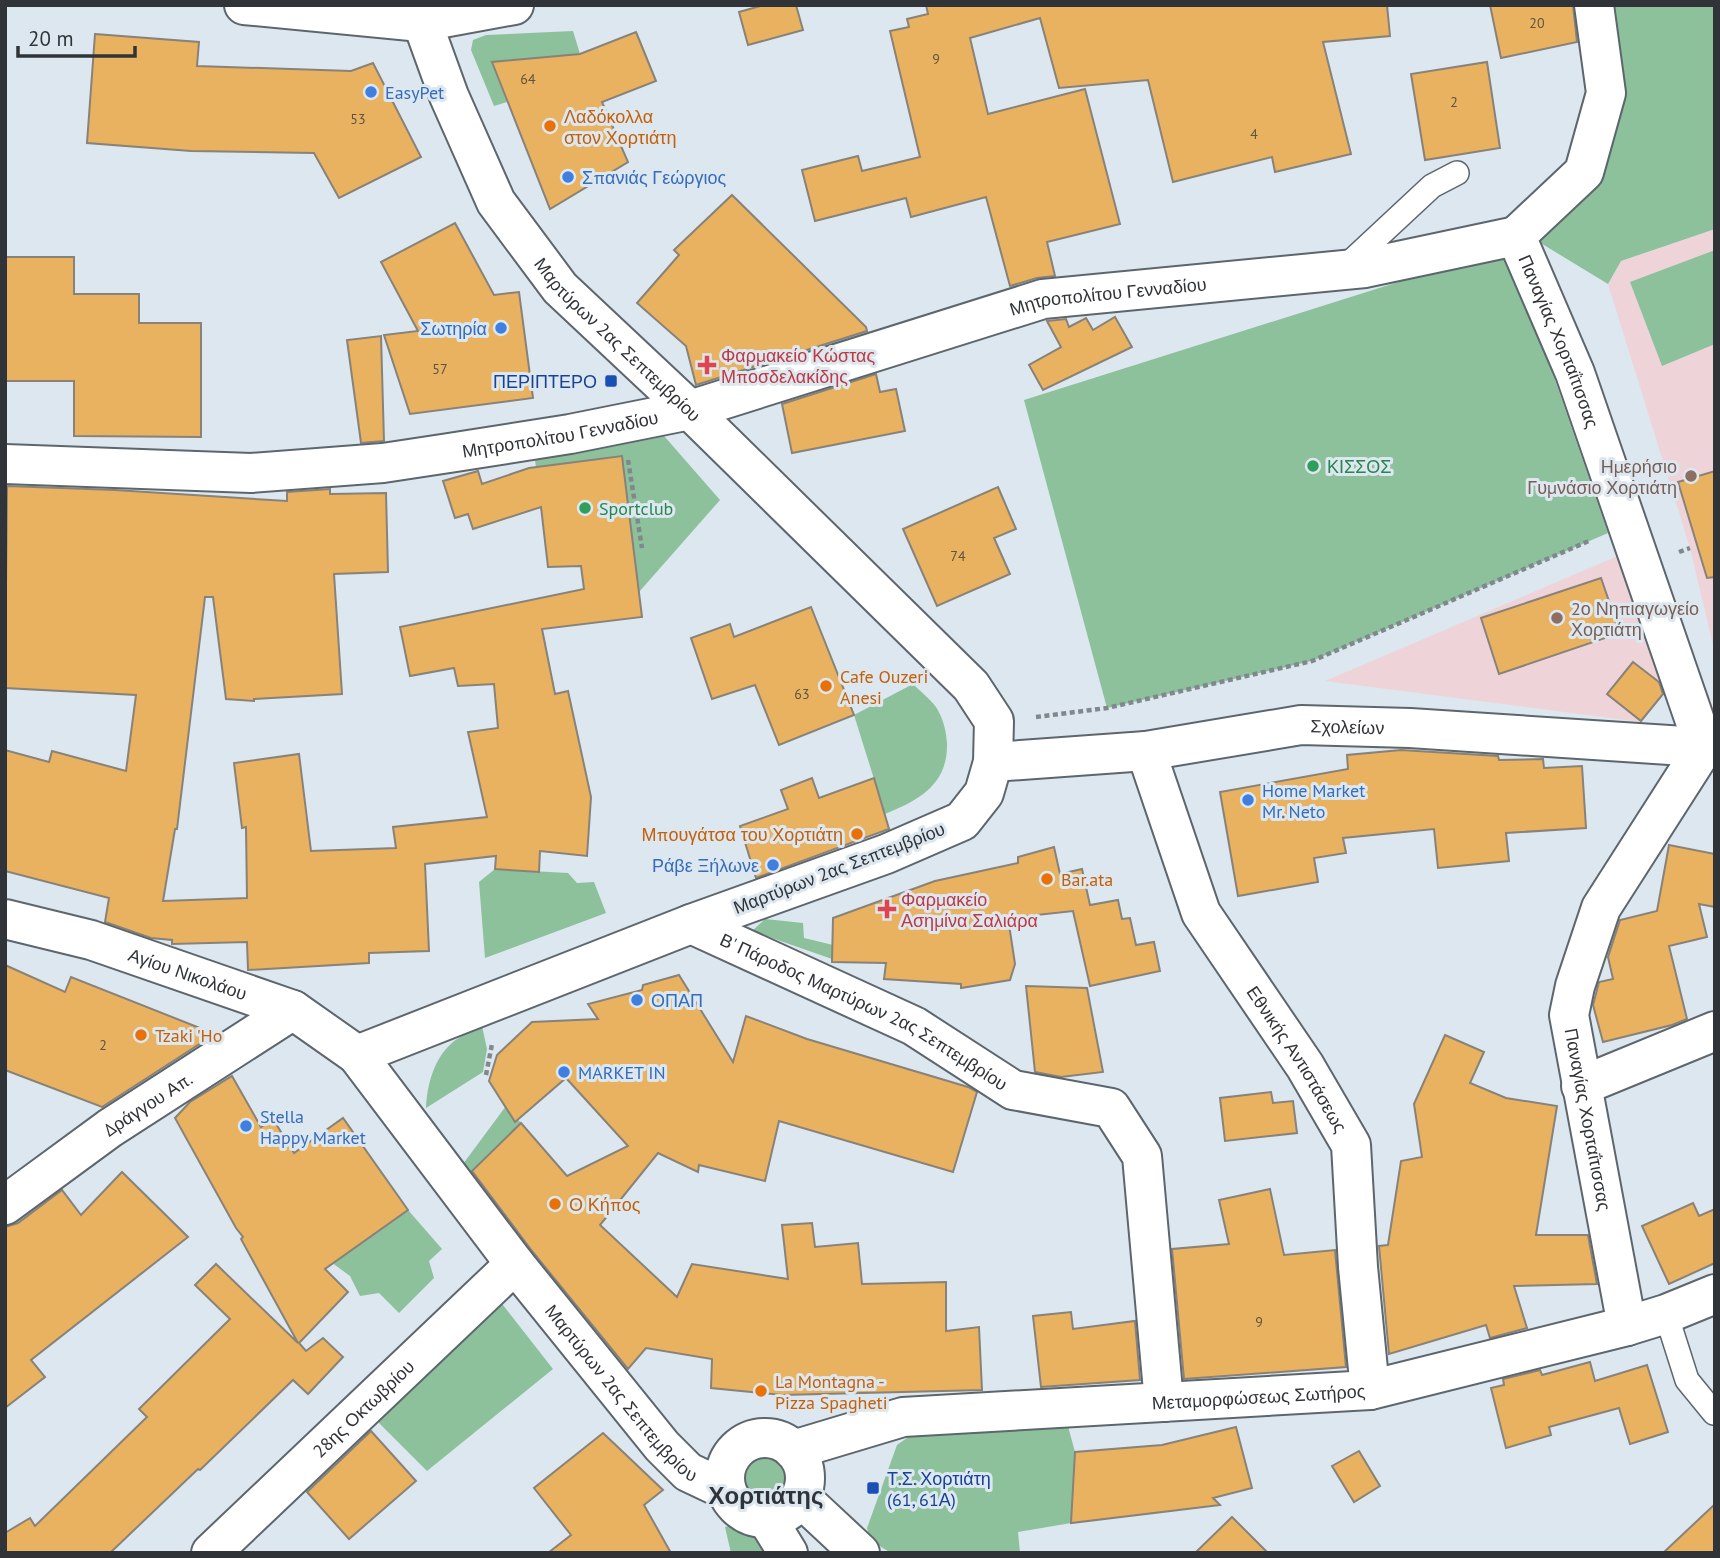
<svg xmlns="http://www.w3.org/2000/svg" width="1720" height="1558" viewBox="0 0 1720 1558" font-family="'PT Sans',sans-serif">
<rect width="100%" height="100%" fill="#dce7ef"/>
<g fill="#eed4d9">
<polygon points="1715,229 1715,653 1690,548 1608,284 1621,261"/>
<polygon points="1620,555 1667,689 1641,722 1325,681"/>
</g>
<g fill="#8cc19c">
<polygon points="1610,5 1715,5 1715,229 1621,261 1608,284 1534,239 1595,183"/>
<polygon points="573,31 580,54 494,67 507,102 494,106 471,50 473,40 486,35"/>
<polygon points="1509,247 1608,533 1312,661 1107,708 1024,400"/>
<polygon points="1715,250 1715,344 1662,366 1630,282"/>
<polygon points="658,429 720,500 639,592 622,457 536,467 533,447"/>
<path d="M913,684C920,691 930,699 936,707C943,718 946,730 947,743C948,785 919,800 885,814L854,715Z"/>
<polygon points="495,869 568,873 577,883 594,882 606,913 485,958 479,882"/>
<polygon points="765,919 803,923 804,938 833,945 832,959 752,931"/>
<path d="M482,1026L487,1049L483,1072L426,1108C427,1085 434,1058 453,1042C460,1036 473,1031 482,1026Z"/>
<polygon points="506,1106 521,1123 470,1173 463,1164"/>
<polygon points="408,1210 442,1249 429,1261 434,1278 399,1313 379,1293 360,1296 350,1276 312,1248"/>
<polygon points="492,1291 553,1369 427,1471 366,1410"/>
<polygon points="1066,1419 1075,1452 1071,1523 1018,1532 1020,1553 891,1553 870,1540 867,1528 897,1445 911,1435"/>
<circle cx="765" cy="1479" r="24"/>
<polygon points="742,1521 772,1553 731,1553 725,1527"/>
</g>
<g fill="#e9b260" stroke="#888279" stroke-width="2">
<polygon points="764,5 796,5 803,30 748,45 739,12"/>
<polygon points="926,5 1387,5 1390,36 1323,42 1351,154 1275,172 1272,157 1173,182 1148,80 1059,88 1040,18 970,38 988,114 1085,89 1120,224 1047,242 1055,276 1037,278 1010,286 986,197 911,217 906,198 815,221 802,170 858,156 862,171 920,157 890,31 909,27 907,19 928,14"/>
<polygon points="1490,5 1573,5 1577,42 1501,58"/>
<polygon points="636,32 656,81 602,102 628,162 550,209 492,62 580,54"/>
<polygon points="95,34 199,42 197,66 351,71 373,63 421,157 339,198 314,153 191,151 87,143"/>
<polygon points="1487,62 1500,148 1425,160 1411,74"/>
<polygon points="732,195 866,327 867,331 696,385 686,346 637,303 679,255 674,250"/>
<polygon points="455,223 494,295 519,292 533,398 410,414 384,335 418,331 381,262"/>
<polygon points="5,257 74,257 74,294 139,294 139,323 201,323 201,437 74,436 74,381 5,381"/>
<polygon points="1115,317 1132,347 1043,390 1029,365 1061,347 1047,321 1066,319 1069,327 1086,318 1093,330"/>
<polygon points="381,336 384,441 361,443 347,340"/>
<polygon points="876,374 880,392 896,389 905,431 792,453 782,404"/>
<polygon points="622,456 642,617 542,629 555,694 568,691 591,797 587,856 540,851 539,872 495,869 496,856 425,864 429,951 369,953 369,963 248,970 247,942 172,944 172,940 151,938 105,922 109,898 5,871 5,750 49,762 52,751 126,771 136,695 5,688 7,486 115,490 287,501 287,492 330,489 330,494 386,493 388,572 334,574 342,694 254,699 254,701 226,699 213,597 205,597 177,829 175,829 163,901 247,898 246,827 242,828 234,763 299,754 311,851 396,848 393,827 487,817 468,732 498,728 494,684 458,686 454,668 410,676 400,627 584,589 581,566 548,567 541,507 473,529 468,514 455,518 443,481 478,471 482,484 529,468"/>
<polygon points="1715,471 1715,577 1707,578 1678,482"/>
<polygon points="998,487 1016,529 994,538 1010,574 937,606 903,529"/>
<polygon points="1601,578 1620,633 1499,674 1481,618"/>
<polygon points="811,607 854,715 779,745 755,685 712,699 691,638 730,624 734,637"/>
<polygon points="1633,662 1659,682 1663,694 1641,721 1607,694"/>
<polygon points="1401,750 1498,756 1499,760 1543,759 1544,768 1582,766 1586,828 1506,833 1509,861 1438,868 1434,829 1343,838 1346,853 1314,858 1318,882 1238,896 1220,792 1348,769 1347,755"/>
<polygon points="812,778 819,798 874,778 889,829 756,878 740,826 788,809 781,790"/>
<polygon points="1669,845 1715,854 1715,907 1699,904 1707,937 1669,946 1687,1019 1672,1025 1603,1042 1593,1005 1599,982 1613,979 1608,957 1620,920 1657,911"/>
<polygon points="1054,847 1060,874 1082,869 1090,905 1118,900 1122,919 1130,918 1136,945 1154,942 1160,971 1090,986 1073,911 1008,918 1015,964 1010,980 961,988 961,984 884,979 886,963 832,962 833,918 935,881 1018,863 1018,857"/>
<polygon points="5,965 65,992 71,977 215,1034 102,1107 5,1070"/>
<polygon points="679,975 733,1062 746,1016 807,1039 968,1087 977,1092 953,1172 779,1121 765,1181 699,1165 698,1172 658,1153 600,1225 677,1297 692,1264 788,1279 782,1225 812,1223 815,1247 858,1243 862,1284 946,1282 946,1331 979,1327 982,1390 782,1395 711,1388 712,1359 646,1348 628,1369 532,1251 472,1171 521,1123 567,1176 628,1146 566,1078 515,1122 489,1081 497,1055 532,1022 598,1019 588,1004 642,990 643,985"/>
<polygon points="1026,986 1087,988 1103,1072 1061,1077 1035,1072"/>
<polygon points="1445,1035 1484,1052 1470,1083 1506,1098 1557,1106 1536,1235 1588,1235 1597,1284 1514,1286 1527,1328 1490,1338 1486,1325 1389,1354 1379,1246 1388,1245 1401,1161 1422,1157 1414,1104"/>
<polygon points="232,1076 261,1127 273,1119 294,1153 343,1118 408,1210 325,1269 348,1292 299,1343 306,1351 323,1338 343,1357 308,1394 293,1380 200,1470 198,1469 110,1553 5,1553 5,1533 30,1518 35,1526 147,1417 139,1409 230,1319 195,1285 216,1264 298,1343 241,1239 243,1237 236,1228 175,1118 190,1102"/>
<polygon points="1271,1092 1273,1103 1293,1101 1297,1133 1225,1141 1220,1098"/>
<polygon points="122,1172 188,1237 31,1360 45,1377 5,1408 5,1227 18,1223 62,1190 81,1215"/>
<polygon points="1270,1189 1284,1255 1335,1250 1346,1367 1184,1379 1172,1249 1229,1244 1219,1200"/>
<polygon points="1693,1203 1699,1216 1715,1209 1715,1263 1669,1284 1642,1226"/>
<polygon points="1071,1312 1073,1329 1135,1321 1140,1380 1041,1387 1033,1316"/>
<polygon points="1590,1362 1595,1381 1647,1365 1668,1432 1630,1444 1619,1408 1549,1427 1551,1435 1506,1448 1491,1388 1504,1385 1503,1379 1540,1370 1542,1375"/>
<polygon points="1236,1427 1252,1488 1213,1498 1220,1505 1071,1523 1075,1452 1162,1445"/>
<polygon points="371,1431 416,1481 349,1539 307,1492"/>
<polygon points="603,1433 663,1490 644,1505 671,1553 548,1553 571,1535 534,1488"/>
<polygon points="1359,1451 1380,1486 1354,1502 1332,1466"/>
<polygon points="1715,1504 1715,1553 1663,1553"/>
<polygon points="1232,1517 1268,1553 1195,1553"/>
</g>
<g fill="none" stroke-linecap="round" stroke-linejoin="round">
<defs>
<g id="service">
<polyline points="1344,268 1432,186 1457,173"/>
<polyline points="1666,1314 1687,1380 1714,1413"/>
</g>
<g id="minor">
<polyline points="244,5 421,22 514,5"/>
<path id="s1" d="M1594,5L1606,93L1584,172L1516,236L1575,373L1704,747L1601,908L1575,986L1569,1015L1627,1326"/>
<path id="s2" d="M5,464L251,473L383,463L449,453L570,434L690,410L1043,299L1365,268L1516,236"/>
<path id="s3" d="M1146,751L1201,913L1305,1066L1351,1145L1358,1267L1370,1390"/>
<path id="s4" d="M993,762L1146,751L1301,725L1410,728L1715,748"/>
<path id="s5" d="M5,919L91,940L293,1010L357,1055"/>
<path id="s6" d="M691,924L914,1026L1013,1090L1111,1108L1142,1156L1164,1402"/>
<polyline points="1581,1086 1715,1031"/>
<path id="s7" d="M5,1205L110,1128L293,1010"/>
<circle cx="765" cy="1478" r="40"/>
<path id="s8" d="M793,1450L903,1417L1370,1390L1627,1326L1666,1314L1715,1294"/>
<polyline points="767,1519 788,1553"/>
<path id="s9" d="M211,1553L515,1264"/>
</g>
<g id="tertiary">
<path id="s10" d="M416,5L449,96L496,202L560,288L690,410L971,686L994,721L993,762L984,793L962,821L886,854L691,924L357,1055L515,1264L662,1446L688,1472L726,1490"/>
<polyline points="801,1498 860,1553"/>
</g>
</defs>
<use href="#service" stroke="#5d666d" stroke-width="26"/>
<use href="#minor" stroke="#5d666d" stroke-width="42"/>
<use href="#tertiary" stroke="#5d666d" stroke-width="42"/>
<g stroke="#80878d" stroke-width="4.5" stroke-dasharray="5 3.5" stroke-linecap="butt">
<polyline points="628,460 642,548"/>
<polyline points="1679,552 1690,548"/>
<polyline points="1036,717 1107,708 1312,661 1591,540"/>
<polyline points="486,1075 492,1044"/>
</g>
<use href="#service" stroke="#fff" stroke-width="23"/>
<use href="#minor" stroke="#fff" stroke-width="38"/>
<use href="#tertiary" stroke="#fff" stroke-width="38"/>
</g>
<g fill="#3f7fe0" stroke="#dce7ef" stroke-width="2.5">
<circle cx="371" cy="92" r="7"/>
<circle cx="568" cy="177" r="7"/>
<circle cx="501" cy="328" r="7"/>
<circle cx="1248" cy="800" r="7"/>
<circle cx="773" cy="865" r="7"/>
<circle cx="637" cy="1000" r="7"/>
<circle cx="564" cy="1072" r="7"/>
<circle cx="246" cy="1126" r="7"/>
</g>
<g fill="#e8710a" stroke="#dce7ef" stroke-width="2.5">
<circle cx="550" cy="126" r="7"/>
<circle cx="826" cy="686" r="7"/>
<circle cx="857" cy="834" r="7"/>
<circle cx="1047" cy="879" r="7"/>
<circle cx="141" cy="1035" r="7"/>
<circle cx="555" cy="1204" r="7"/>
<circle cx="761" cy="1391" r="7"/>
</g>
<g fill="#e0444e" stroke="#dce7ef" stroke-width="2.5">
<path d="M703.5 354.5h7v7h7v7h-7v7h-7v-7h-7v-7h7z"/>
<path d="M883.5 898.5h7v7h7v7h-7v7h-7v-7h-7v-7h7z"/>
</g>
<g fill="#1a4fb4" stroke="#dce7ef" stroke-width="2.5">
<rect x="604" y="374" width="14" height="14" rx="3.5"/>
<rect x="866" y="1481" width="14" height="14" rx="3.5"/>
</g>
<g fill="#2e9e5b" stroke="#dce7ef" stroke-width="2.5">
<circle cx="1313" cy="466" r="7"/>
<circle cx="585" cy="508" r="7"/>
</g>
<g fill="#8d6e63" stroke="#dce7ef" stroke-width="2.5">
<circle cx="1691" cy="476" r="7"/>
<circle cx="1557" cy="618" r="7"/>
</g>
<g text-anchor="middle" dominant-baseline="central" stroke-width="6" stroke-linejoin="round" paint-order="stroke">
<g font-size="14" fill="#5e5442">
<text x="1537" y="23">20</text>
<text x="936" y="59">9</text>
<text x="528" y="79">64</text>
<text x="1454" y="102">2</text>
<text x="358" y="119">53</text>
<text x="1254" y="134">4</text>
<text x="440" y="369">57</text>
<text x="958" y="556">74</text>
<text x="802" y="694">63</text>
<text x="103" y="1045">2</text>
<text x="1259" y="1322">9</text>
</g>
<g font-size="18" fill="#366cbe" stroke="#dce7ef" text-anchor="start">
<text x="385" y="92">EasyPet</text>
<text x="582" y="177">Σπανιάς Γεώργιος</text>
<text x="487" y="328" text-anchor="end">Σωτηρία</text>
<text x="1262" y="790">Home Market<tspan x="1262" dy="21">Mr. Neto</tspan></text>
<text x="759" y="865" text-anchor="end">Ράβε Ξήλωνε</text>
<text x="651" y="1000">ΟΠΑΠ</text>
<text x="578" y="1072">MARKET IN</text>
<text x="260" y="1116">Stella<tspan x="260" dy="21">Happy Market</tspan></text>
</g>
<g font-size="18" fill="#c56008" stroke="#dce7ef" text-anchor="start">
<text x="564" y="116">Λαδόκολλα<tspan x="564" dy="21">στον Χορτιάτη</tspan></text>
<text x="840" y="676">Cafe Ouzeri<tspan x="840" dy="21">Anesi</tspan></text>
<text x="843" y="834" text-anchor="end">Μπουγάτσα του Χορτιάτη</text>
<text x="1061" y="879">Bar.ata</text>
<text x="155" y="1035">Tzaki 'Ho</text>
<text x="569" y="1204">Ο Κήπος</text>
<text x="775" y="1381">La Montagna -<tspan x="775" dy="21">Pizza Spagheti</tspan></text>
</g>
<g font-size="18" fill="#303438" stroke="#dce7ef">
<text stroke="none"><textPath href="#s2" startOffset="1125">Μητροπολίτου Γενναδίου</textPath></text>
<text stroke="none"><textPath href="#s10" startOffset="397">Μαρτύρων 2ας Σεπτεμβρίου</textPath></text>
<text stroke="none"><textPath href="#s1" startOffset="378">Παναγίας Χορταΐτισσας</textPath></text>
<text stroke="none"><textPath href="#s2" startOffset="558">Μητροπολίτου Γενναδίου</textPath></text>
<text stroke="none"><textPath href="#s4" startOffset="357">Σχολείων</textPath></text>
<text transform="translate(839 868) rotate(-21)">Μαρτύρων 2ας Σεπτεμβρίου</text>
<text stroke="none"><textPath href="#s5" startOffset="191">Αγίου Νικολάου</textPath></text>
<text stroke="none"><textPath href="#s6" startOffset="194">Β' Πάροδος Μαρτύρων 2ας Σεπτεμβρίου</textPath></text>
<text stroke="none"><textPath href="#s3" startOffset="346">Εθνικής Αντιστάσεως</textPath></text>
<text stroke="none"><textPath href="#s7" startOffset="175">Δράγγου Απ.</textPath></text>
<text stroke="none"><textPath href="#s1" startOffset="1218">Παναγίας Χορταΐτισσας</textPath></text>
<text stroke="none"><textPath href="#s10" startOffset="2121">Μαρτύρων 2ας Σεπτεμβρίου</textPath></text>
<text stroke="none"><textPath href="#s8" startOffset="471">Μεταμορφώσεως Σωτήρος</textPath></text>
<text stroke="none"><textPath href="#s9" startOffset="210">28ης Οκτωβρίου</textPath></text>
</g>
<g font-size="18" fill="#be3a42" stroke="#dce7ef" text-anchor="start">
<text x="721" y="355">Φαρμακείο Κώστας<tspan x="721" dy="21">Μποσδελακίδης</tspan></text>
<text x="901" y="899">Φαρμακείο<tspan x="901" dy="21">Ασημίνα Σαλιάρα</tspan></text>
</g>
<g font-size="18" fill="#164399" stroke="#dce7ef" text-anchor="end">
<text x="597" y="381">ΠΕΡΙΠΤΕΡΟ</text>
<text x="887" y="1478" text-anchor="start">Τ.Σ. Χορτιάτη<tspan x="887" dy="21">(61, 61Α)</tspan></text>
</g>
<g font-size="18" fill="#27864d" stroke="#dce7ef" text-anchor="start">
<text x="1327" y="466">ΚΙΣΣΟΣ</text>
<text x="599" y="508">Sportclub</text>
</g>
<g font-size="18" fill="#785e54" stroke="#dce7ef" text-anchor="end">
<text x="1677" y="466">Ημερήσιο<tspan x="1677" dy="21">Γυμνάσιο Χορτιάτη</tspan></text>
<text x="1571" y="608" text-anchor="start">2ο Νηπιαγωγείο<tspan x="1571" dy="21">Χορτιάτη</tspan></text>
</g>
<g font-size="24" font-weight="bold" fill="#303438" stroke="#dce7ef">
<text x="766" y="1495">Χορτιάτης</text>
</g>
</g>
<rect width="1720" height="1558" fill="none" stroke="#303438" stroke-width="14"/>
<path d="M18 46v10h117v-10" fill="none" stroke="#303438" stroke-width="3.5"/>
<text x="28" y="46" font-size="21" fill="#303438" stroke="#dce7ef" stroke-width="5" paint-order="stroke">20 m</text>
</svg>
